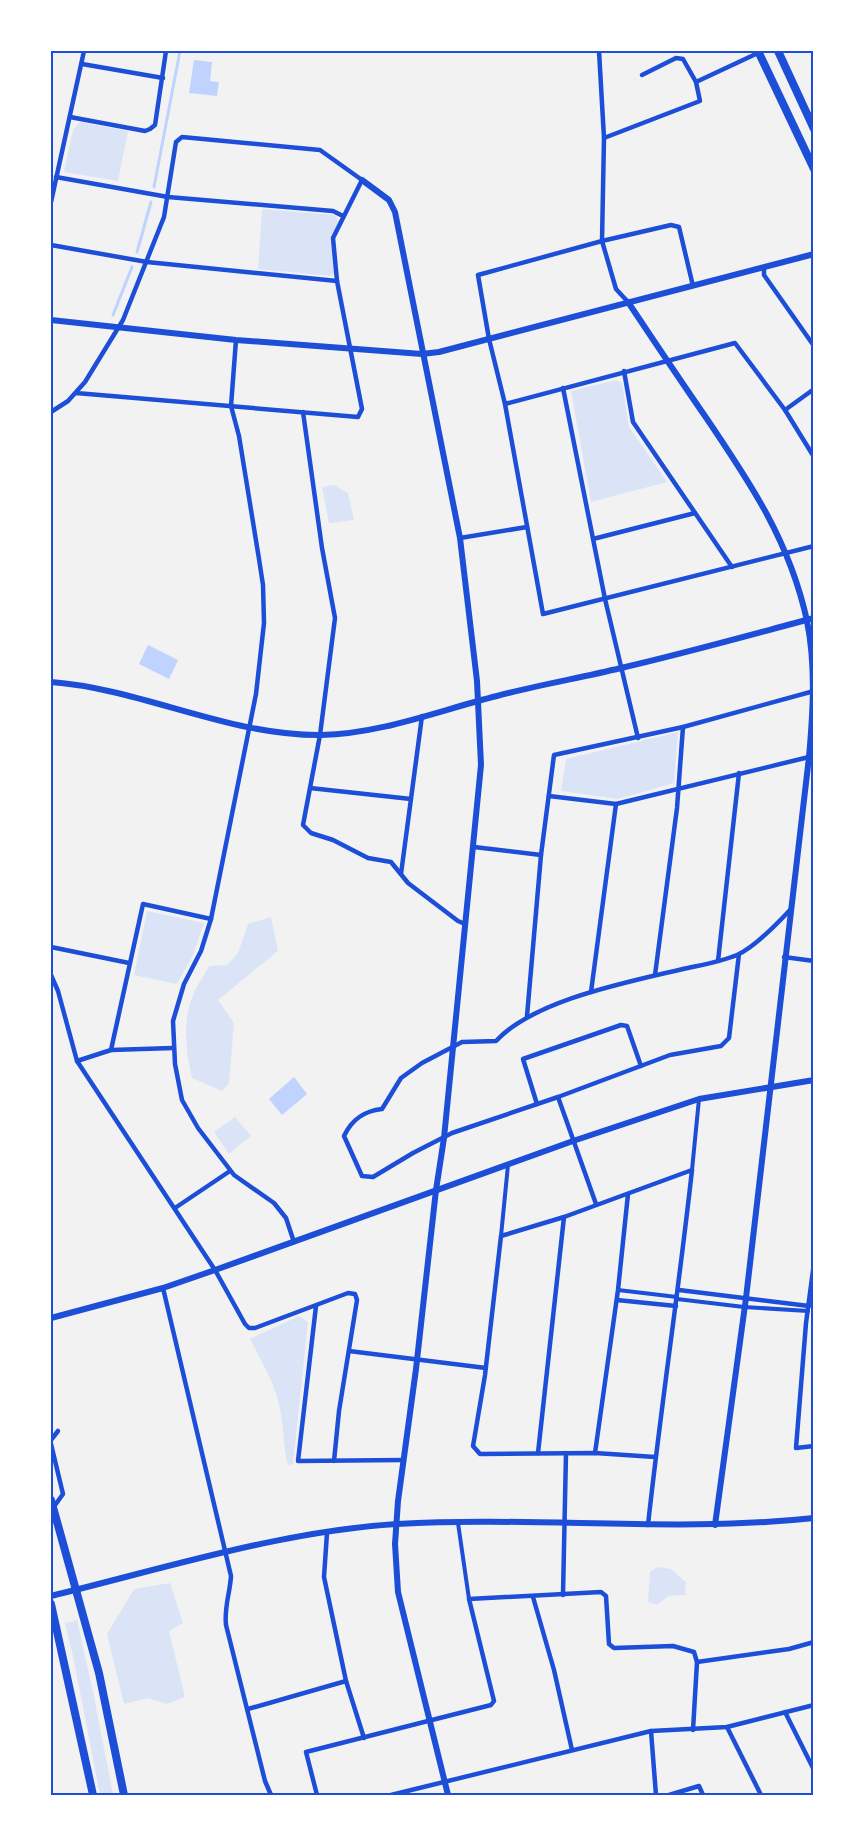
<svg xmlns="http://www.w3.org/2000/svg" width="865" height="1846" viewBox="0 0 865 1846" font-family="Mulish,sans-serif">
<rect width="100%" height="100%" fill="#f2f2f2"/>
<g fill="#dbe4f7">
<polygon points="80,122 128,131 118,181 64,172 73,130"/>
<polygon points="262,209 335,215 339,222 330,238 336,271 331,276 258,269"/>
<polygon points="616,380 622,383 629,427 667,482 591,502 571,391"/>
<polygon points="334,485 348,493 354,520 329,523 322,487"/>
<polygon points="678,732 674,783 618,799 561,791 566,759"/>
<polygon points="147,911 204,923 193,955 177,984 134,975"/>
<path d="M271,917L278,951L218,1000L234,1023L229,1083L222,1091L192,1078C186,1051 182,1022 193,995C197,985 204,976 209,966L227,965L238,953L248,924Z"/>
<polygon points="235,1117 251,1136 229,1154 214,1132"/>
<path d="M299,1316L308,1322L293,1464L288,1465C283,1446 284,1428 280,1409C276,1385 261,1361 250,1339Z"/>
<polygon points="658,1567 671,1569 686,1582 685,1595 669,1596 657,1605 648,1602 650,1572"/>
<polygon points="170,1583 183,1623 169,1631 185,1697 167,1704 148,1698 124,1704 107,1634 134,1589"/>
<polygon points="77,1620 94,1696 113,1795 100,1795 73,1656 65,1623"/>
</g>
<g fill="#bfd3fe">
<polygon points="194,60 212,62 210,81 219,82 217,96 189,93"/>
<polygon points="148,645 178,660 169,679 139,664"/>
<polygon points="294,1077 307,1094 282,1115 269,1099"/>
</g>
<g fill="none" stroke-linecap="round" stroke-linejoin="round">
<g stroke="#bfd3fe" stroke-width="3">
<polyline points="154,187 180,51"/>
<polyline points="137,252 151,202"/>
<polyline points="113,315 132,267"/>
</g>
<g stroke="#1d4ed8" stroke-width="4">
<polyline points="692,1170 699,1099"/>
<polyline points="501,1236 508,1165"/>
<polyline points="618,1290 677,1297"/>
<polyline points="677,1299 744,1307 808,1311"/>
<polyline points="458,1523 469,1599"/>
</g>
<g stroke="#1d4ed8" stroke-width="4.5">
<polyline points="599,51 604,138 602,241 616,289 628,302"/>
<polyline points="82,64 163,78"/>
<polyline points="642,75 676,58 683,59 696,82"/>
<polyline points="70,117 145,131 150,129 155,125 166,51"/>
<polyline points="604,138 700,101 696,82 758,53"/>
<polyline points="56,177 168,197 333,211 343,216"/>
<polyline points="51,202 84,51"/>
<polyline points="51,245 147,262 337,281"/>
<polyline points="764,267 764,275 814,346"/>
<polyline points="693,286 679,227 671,225 602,241 478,275 489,339 505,404 543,614 814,546"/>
<polyline points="236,340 231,406 239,436 259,559 263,585 264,623 256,694 211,919 201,951 184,984 173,1021 175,1064 182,1100 198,1128 234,1175 274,1203 286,1218 294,1242"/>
<polyline points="624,371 633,422 732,567"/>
<polyline points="563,388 605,599 638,738"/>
<polyline points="505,404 735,343 785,410 814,457"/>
<polyline points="785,410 814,389"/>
<polyline points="51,412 68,401 85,382 123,320 164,217 176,142 182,137 320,150 362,180 333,238 337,281 362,409 358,417 76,393"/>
<polyline points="303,412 322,548 335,618 320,735 303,825 311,833 333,840 368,858 391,862 408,883 458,921 465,924"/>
<polyline points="460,538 527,527"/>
<polyline points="593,539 695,513"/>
<polyline points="310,788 411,799"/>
<polyline points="549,796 616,804 809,757 814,757"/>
<polyline points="474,847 541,855"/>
<polyline points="401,874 422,716"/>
<polyline points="51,947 129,963"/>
<path d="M739,954L729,1038L721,1046L670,1055L558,1097L452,1133L413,1153L373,1177L362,1176L344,1136C352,1119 364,1111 382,1109L401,1078L422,1063L462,1042L496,1041C534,1000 628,982 683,969C701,965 720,962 737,955C755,947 776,925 790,910"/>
<polyline points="784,957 814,961"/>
<polyline points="718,961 739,773"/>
<polyline points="51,975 58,991 77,1061 215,1270 245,1324 249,1328 255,1328 348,1293 355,1294 357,1300 339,1411 334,1461"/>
<polyline points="655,975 677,808 683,727"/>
<polyline points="591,992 616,804"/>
<polyline points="527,1016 541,855 554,755 683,727 814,691"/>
<polyline points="111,1050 143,904 211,919"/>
<polyline points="77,1061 111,1050 173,1048"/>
<polyline points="558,1097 596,1204"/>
<polyline points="537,1104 523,1059 621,1025 627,1026 641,1066"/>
<polyline points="175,1208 230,1171"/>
<polyline points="814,1263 806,1323 796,1448 814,1446"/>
<path d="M163,1288L231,1576C230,1593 224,1607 226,1625L265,1781L271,1795"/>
<polyline points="679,1290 809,1306"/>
<polyline points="617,1300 676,1306"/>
<polyline points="316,1306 298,1461 403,1460"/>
<polyline points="349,1351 486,1368"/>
<polyline points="51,1440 58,1431"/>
<polyline points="51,1444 63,1494 53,1508"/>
<polyline points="538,1453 564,1217"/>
<polyline points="595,1453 618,1290 628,1194"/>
<path d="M648,1525C661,1406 679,1288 692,1170L564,1217L501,1236L485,1375L473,1446L480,1454L595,1453L655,1457"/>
<polyline points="327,1533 324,1577 346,1681 364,1738"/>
<polyline points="563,1595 566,1453"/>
<polyline points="533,1597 554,1670 572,1750"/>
<polyline points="697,1662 789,1649 814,1642"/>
<polyline points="248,1709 346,1681"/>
<polyline points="785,1712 814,1770"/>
<polyline points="727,1727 761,1795"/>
<polyline points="651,1731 656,1795"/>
<polyline points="317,1795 306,1752 491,1705 494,1701 469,1599 601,1592 606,1596 609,1644 614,1648 673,1646 694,1652 697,1662 693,1730"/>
<polyline points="391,1795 651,1731 727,1727 814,1705"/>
<polyline points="669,1795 699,1786 703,1795"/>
</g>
<g stroke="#1d4ed8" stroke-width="6">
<polyline points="362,180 389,200 395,212 460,538 477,681 481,765 444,1138 436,1190 416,1369 398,1501 395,1544 398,1592 448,1795"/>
<path d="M628,302C654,341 680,380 707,419C751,484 790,542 807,621C816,666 813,712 809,757L746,1298L715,1525"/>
<polyline points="51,320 236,340 422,354 439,352 814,254"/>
<path d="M51,682C143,689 228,736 321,735C381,734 440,710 497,696C538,685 580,678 621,668C686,653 750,635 814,618"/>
<polyline points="51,1318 163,1288 215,1270 573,1141 699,1099 814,1080"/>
<path d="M51,1596C162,1569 282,1531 397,1524C536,1516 675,1533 814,1518"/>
</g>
<g stroke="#1d4ed8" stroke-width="8">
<polyline points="758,51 814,169"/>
<polyline points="778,51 814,129"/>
<polyline points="51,1500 99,1673 124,1795"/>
<polyline points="51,1604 93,1795"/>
</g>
</g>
<rect width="865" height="1846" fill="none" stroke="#ffffff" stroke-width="105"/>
<rect x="52" y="52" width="760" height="1742" fill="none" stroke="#1d4ed8" stroke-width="2"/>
</svg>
